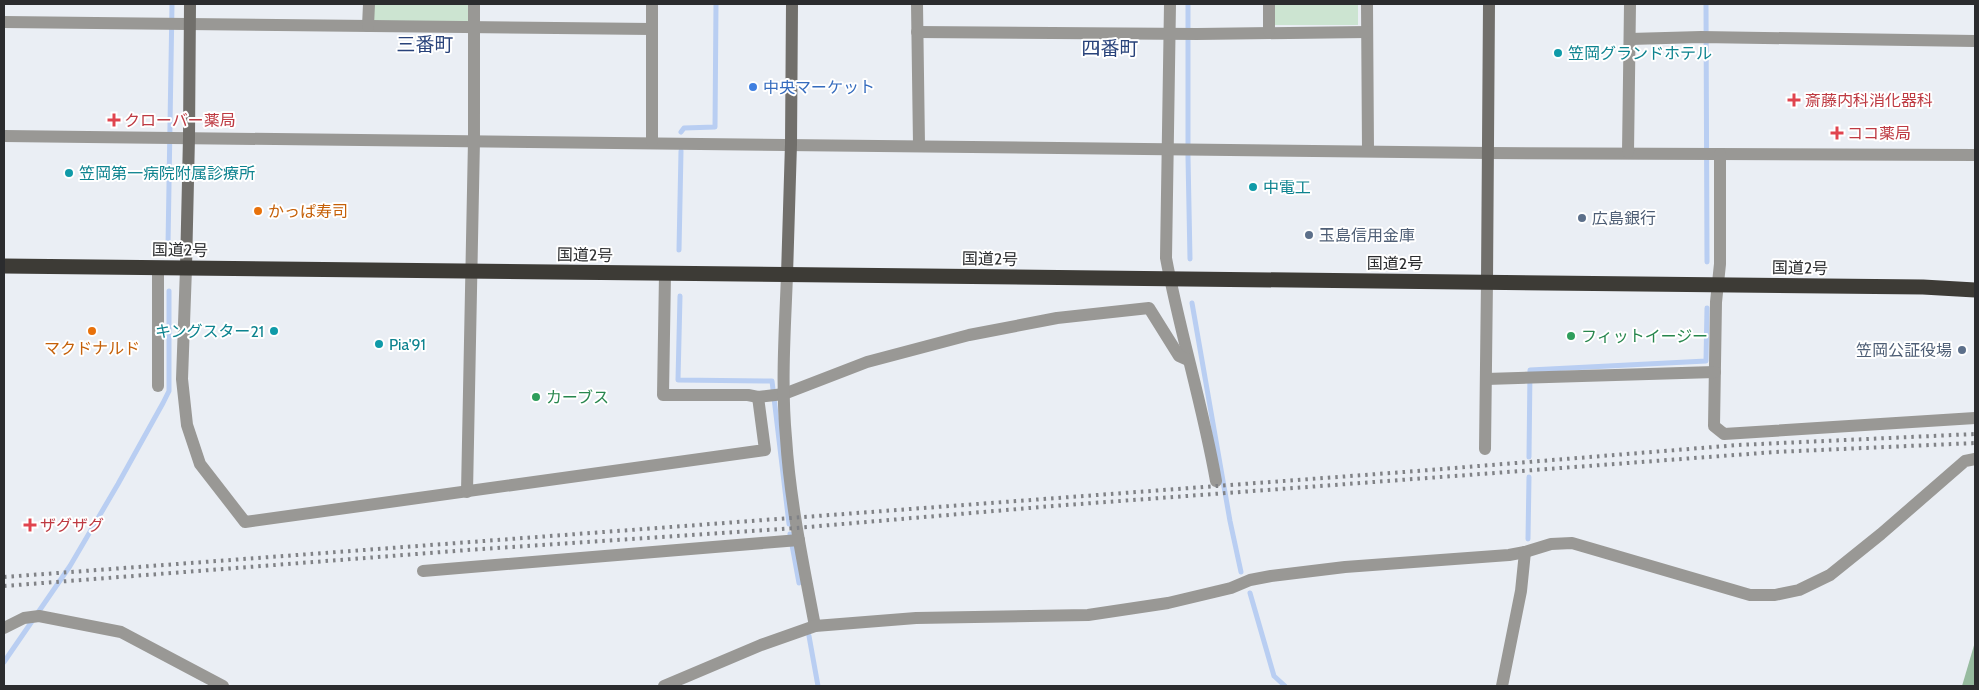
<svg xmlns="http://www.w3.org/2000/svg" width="1979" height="690" viewBox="0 0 1979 690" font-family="Cabin,'Noto Sans JP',sans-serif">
<rect width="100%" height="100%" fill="#eaeef4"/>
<g fill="#cce4d1">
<polygon points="369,4 474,4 474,27 368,26"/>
<polygon points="1273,4 1358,4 1358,25 1275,25"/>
</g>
<polygon fill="#97bb9f" points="1975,642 1975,686 1962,686"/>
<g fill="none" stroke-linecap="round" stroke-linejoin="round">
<g stroke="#b9cef2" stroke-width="5">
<polyline points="1188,4 1188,157 1190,259"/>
<polyline points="1706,4 1707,262"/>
<polyline points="681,132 684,128 715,127 716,4"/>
<polyline points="168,245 172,4"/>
<polyline points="679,250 681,151"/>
<polyline points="680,296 678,380 772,381 789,524"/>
<polyline points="1192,303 1230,521 1241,572"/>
<polyline points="1529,457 1530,370 1706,361 1707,308"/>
<polyline points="790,534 799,583"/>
<polyline points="1528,539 1529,477"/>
<polyline points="1250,593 1274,676 1285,686"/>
<polyline points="809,636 818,686"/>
<polyline points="4,662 70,566 118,484 163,403 169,391 169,291"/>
</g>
<g stroke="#999895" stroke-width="12">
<polyline points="917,4 919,145"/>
<path d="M1170,4L1166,258C1180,333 1203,406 1216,481"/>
<polyline points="1367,4 1368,150"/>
<polyline points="4,22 652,29"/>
<polyline points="368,26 369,4"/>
<polyline points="917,32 1197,34 1367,32"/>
<polyline points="1269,32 1269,4"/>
<polyline points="1630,39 1701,37 1975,41"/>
<polyline points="4,136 1489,153 1975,155"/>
<polyline points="652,142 652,4"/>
<polyline points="1628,152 1630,4"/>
<polyline points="1720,154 1720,264 1716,302 1714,426 1724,434 1975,418"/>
<polyline points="186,268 182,379 187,425 200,464 245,522 765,450 758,397"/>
<polyline points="665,274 663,395 748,395 758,397 784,394 867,362 969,335 1057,318 1149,308 1179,356 1188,360"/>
<path d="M787,275C785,329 781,384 786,438C790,501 803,563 815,626"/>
<polyline points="1486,379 1715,372"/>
<polyline points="158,386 158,267"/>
<polyline points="1485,449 1487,281"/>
<polyline points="467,492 474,140 474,4"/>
<polyline points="423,571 799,540"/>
<polyline points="4,628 24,618 39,616 121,632 223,686"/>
<polyline points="664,686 761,645 815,626 916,618 1088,615 1168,603 1231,588 1250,580 1271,576 1345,567 1509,555 1525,552 1551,544 1572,543 1750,595 1775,595 1799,590 1830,575 1881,534 1965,461 1975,459"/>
<polyline points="1502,686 1521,591 1525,552"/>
</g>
<g stroke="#716f6b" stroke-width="12">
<polyline points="186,268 189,137 190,4"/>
<polyline points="787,275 791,144 792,4"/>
<polyline points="1487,281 1489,4"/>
</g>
<polyline stroke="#3d3b36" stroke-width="15" points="4,266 1923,287 1975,290"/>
<g stroke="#808286" stroke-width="4" stroke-dasharray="2.5 5" stroke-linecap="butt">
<polyline points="4,577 1417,471 1738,445 1975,434"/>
<polyline points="4,586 481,549 796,528 1053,506 1775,452 1975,443"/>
</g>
</g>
<g fill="#0f9aa8" stroke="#fff" stroke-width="2">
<circle cx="1558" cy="53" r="5"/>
<circle cx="69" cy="173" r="5"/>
<circle cx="1253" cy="187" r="5"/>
<circle cx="274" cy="331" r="5"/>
<circle cx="379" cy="344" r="5"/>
</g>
<circle fill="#3f7fe0" stroke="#fff" stroke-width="2" cx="753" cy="87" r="5"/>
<g fill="#e0444e" stroke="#fff" stroke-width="2">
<path d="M1791.5 92.5h5v5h5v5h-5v5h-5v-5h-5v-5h5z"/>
<path d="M111.5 112.5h5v5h5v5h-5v5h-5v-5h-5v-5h5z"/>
<path d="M1834.5 125.5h5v5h5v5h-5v5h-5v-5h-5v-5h5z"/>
<path d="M27.5 517.5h5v5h5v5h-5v5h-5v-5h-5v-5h5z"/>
</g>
<g fill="#e8710a" stroke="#fff" stroke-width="2">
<circle cx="258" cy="211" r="5"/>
<circle cx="92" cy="331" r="5"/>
</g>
<g fill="#5c6f8a" stroke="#fff" stroke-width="2">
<circle cx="1582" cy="218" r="5"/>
<circle cx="1309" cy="235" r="5"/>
<circle cx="1962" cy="350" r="5"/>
</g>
<g fill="#2e9e5b" stroke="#fff" stroke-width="2">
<circle cx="1571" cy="336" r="5"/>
<circle cx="536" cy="397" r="5"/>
</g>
<g text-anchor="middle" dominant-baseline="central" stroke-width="4" stroke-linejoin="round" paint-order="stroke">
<g font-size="16" fill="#0d838f" stroke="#fff" text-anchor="start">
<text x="1568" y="53">笠岡グランドホテル</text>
<text x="79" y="173">笠岡第一病院附属診療所</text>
<text x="1263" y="187">中電工</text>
<text x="264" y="331" text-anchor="end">キングスター21</text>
<text x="389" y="344">Pia'91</text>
</g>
<g font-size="16" fill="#366cbe" stroke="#fff" text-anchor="start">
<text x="763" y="87">中央マーケット</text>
</g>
<g font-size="16" fill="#be3a42" stroke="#fff" text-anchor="start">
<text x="1805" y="100">斎藤内科消化器科</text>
<text x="124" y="120">クローバー薬局</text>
<text x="1847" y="133">ココ薬局</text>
<text x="40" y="525">ザグザグ</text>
</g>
<g font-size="16" fill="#c56008" stroke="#fff" text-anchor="start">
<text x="268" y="211">かっぱ寿司</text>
<text x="92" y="348" text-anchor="middle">マクドナルド</text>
</g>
<g font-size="16" fill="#4e5e75" stroke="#fff" text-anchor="start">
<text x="1592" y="218">広島銀行</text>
<text x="1319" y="235">玉島信用金庫</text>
<text x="1952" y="350" text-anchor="end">笠岡公証役場</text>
</g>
<g font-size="16" fill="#2b2c2e" stroke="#fff">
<text transform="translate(180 250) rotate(1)">国道2号</text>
<text transform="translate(585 255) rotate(1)">国道2号</text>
<text transform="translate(990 259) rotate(1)">国道2号</text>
<text x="1395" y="263">国道2号</text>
<text transform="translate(1800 268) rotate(1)">国道2号</text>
</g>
<g font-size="16" fill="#27864d" stroke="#fff" text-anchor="start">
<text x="1581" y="336">フィットイージー</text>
<text x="546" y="397">カーブス</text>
</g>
<g font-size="19" fill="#28427a" stroke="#fff">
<text x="425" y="44">三番町</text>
<text x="1110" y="48">四番町</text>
</g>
</g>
<rect width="1979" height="690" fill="none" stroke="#2b2c2e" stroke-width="10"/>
</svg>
